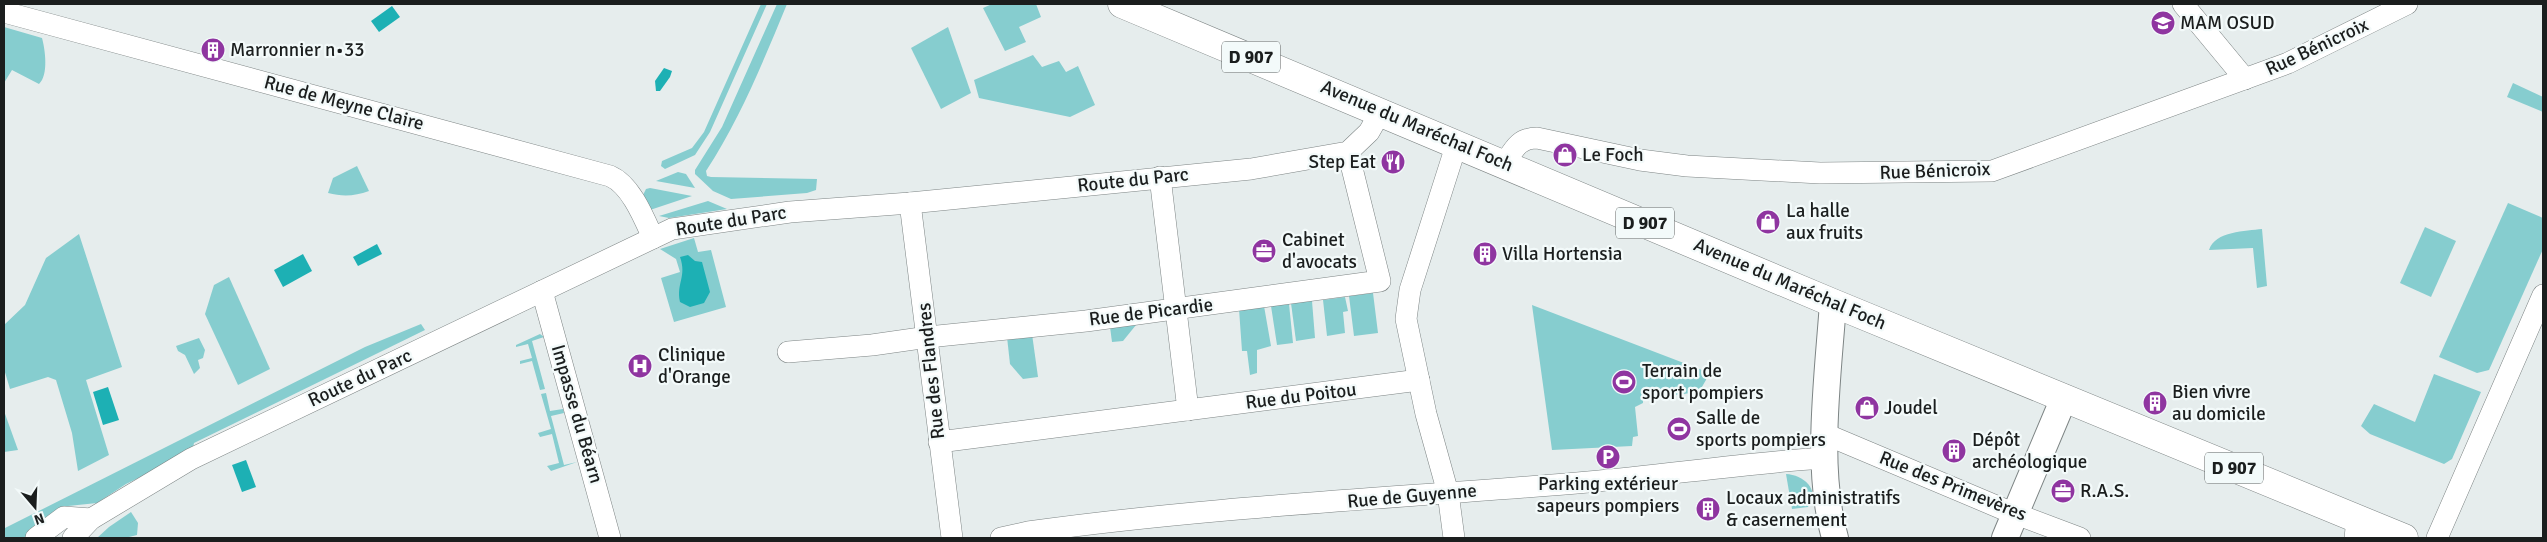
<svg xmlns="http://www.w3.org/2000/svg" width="2547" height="542" viewBox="0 0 2547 542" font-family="Signika,sans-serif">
<rect width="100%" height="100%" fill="#e6eded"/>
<g fill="#86cdcf">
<polygon points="761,4 767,4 710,132 695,155 665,169 661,166 662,161 692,148 704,132"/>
<path d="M777,4H787C763,62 740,119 706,171L707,176L711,177L817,179L816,190L807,193L731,199L713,191L695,174V170L722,127Z"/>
<polygon points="992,4 1036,4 1041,17 1019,27 1026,42 1005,51 983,8"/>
<path d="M4,27L42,38C45,49 49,75 39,84L12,70L4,83Z"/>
<polygon points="948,27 971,93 941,109 911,48"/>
<polygon points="1033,55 1042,67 1059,61 1066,72 1078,66 1095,105 1070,117 979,98 974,80"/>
<polygon points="2513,83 2543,97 2543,112 2507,97"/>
<path d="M357,166L369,191C355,196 343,197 328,193L333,178Z"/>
<polygon points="678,172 686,174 695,188 656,181"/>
<polygon points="650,188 692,196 650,210 642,197 646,189"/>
<polygon points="708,201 727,209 669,218 659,216"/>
<polygon points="2508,203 2543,218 2543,249 2489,370 2477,373 2439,357"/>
<polygon points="2425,227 2456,241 2431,297 2400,283"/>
<path d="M2262,229L2267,286L2257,288L2253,248L2209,250C2215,231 2246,231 2262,229Z"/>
<polygon points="79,234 122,367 86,380 109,455 78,471 72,433 56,380 48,377 10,389 4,369 4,325 25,305 46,258"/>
<polygon points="694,238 698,252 711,250 726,307 674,322 661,278 680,272 676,259 660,249"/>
<polygon points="229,277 270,369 238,385 205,314 214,285"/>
<polygon points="1373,293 1378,333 1354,336 1349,296"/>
<polygon points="1345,297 1348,311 1343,312 1345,333 1327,336 1323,300"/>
<polygon points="1312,301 1315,338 1296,341 1291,303"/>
<polygon points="1289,304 1293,343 1277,345 1271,306"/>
<polygon points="1532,305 1710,373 1699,392 1643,399 1643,403 1635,407 1638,436 1633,437 1632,446 1552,450"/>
<polygon points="1264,306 1271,346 1257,350 1257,373 1250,375 1247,351 1242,351 1239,309"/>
<polygon points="421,324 425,330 194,443 192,452 126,484 97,503 68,506 44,519 24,538 4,538 5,528 365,347"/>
<polygon points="1136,325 1123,341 1112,342 1110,327"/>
<polygon points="540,334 544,337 532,341 545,389 540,390 532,361 520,364 520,361 532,358 528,344 516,347 516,345"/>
<polygon points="1032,334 1038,377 1023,379 1010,364 1007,337"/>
<polygon points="199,338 205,350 203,358 198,360 200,368 194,374 185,355 178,351 176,346"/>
<polygon points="2434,374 2481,392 2452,459 2444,464 2370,434 2361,426 2374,404 2415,422"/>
<polygon points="546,393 550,411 563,409 564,413 551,416 564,465 577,462 551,471 547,466 559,463 552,434 540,437 538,433 551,429 541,394"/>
<polygon points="4,411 18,450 4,452"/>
<path d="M1786,474C1803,475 1821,489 1808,507L1792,509Z"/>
<polygon points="131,512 138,523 137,535 125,538 97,538 109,527"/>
</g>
<g fill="#1db0b4">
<polygon points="392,6 400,17 379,32 371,21"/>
<polygon points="664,68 672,71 670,77 660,91 656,91 655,81"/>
<polygon points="377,244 382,254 358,266 353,257"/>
<polygon points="303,254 312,271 283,287 274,270"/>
<path d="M688,255L695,261L702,262L710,292L704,303L690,307L680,302C676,283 687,277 680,257Z"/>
<polygon points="108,387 119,420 103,425 93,392"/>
<polygon points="246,460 256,487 242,492 232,465"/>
</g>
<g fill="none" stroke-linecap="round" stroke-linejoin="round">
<defs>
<g id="minor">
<polyline points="2183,4 2245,79"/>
<path d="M4,12L610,176C631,185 644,218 653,238"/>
<path d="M1505,163C1514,149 1519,138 1537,138L1640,160L1687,166L1820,173L1992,171L2288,63L2407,4"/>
<polyline points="1160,177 1188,410"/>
<polyline points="910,203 952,538"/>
<polyline points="542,291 610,538"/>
<polyline points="788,352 872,345 928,337 1086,321 1380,281 1348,152"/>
<polyline points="1825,434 2003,509 2080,538"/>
<polyline points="939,442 1419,380"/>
<polyline points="36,538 64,517 91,519"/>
<polyline points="73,538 91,519 191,459 672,229 790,212 910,203 1251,169 1348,152 1369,132 1381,111"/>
<path d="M1001,538L1028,532C1214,506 1402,498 1588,482C1667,475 1746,463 1824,458"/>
<polyline points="1454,538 1448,493 1426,414 1406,319 1410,290 1457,143"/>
<polyline points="2355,538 2357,519"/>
<polyline points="2437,538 2543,295"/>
</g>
<g id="tertiary">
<path d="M1833,303C1828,376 1815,468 1835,538"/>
<polyline points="2005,538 2064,398"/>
</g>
<polyline id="primary" points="1122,4 1833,303 2404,538"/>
</defs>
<use href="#minor" stroke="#7d8484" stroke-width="22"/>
<use href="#tertiary" stroke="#7d8484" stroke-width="28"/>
<use href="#primary" stroke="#7d8484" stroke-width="29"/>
<use href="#minor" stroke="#fff" stroke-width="21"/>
<use href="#tertiary" stroke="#fff" stroke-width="26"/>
<use href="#primary" stroke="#fff" stroke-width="28"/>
</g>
<defs>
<symbol id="school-disc" viewBox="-11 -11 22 22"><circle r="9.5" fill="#8f35a0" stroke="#f3fafa"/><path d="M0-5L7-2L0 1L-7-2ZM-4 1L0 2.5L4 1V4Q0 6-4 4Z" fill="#fff"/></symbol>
<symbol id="building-disc" viewBox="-11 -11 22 22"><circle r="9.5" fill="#8f35a0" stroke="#f3fafa"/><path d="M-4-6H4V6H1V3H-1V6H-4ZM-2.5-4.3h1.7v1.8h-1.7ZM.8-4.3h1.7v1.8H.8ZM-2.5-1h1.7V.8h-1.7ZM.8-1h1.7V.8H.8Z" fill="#fff"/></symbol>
<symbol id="shop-disc" viewBox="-11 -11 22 22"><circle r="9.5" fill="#8f35a0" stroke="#f3fafa"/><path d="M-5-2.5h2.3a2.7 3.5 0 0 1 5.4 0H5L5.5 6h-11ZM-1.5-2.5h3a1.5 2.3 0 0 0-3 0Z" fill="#fff"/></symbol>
<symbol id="restaurant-disc" viewBox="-11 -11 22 22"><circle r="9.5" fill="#8f35a0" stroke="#f3fafa"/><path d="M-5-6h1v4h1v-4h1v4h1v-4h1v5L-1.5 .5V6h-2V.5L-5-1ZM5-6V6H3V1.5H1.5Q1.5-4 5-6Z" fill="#fff"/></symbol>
<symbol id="office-disc" viewBox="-11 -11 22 22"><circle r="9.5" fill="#8f35a0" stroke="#f3fafa"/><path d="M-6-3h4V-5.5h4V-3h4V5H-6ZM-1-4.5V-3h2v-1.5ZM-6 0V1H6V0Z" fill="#fff"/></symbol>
<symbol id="hospital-disc" viewBox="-11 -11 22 22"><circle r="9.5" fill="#8f35a0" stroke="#f3fafa"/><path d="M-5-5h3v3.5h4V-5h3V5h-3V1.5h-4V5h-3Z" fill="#fff"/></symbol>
<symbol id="stadium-disc" viewBox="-11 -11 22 22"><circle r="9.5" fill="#8f35a0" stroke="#f3fafa"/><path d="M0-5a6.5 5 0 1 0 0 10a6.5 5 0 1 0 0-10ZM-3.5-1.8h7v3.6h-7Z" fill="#fff"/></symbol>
<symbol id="parking-disc" viewBox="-11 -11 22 22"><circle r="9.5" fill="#8f35a0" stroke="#f3fafa"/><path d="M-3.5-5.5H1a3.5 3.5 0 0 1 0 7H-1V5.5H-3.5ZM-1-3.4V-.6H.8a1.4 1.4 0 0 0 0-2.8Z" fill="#fff"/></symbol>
</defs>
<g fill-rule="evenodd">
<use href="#school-disc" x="2149" y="9" width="28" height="28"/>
<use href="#building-disc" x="199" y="36" width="28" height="28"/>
<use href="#shop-disc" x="1551" y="141" width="28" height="28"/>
<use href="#restaurant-disc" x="1379" y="148" width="28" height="28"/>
<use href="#shop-disc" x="1754" y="208" width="28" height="28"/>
<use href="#office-disc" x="1250" y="237" width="28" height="28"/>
<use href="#building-disc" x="1471" y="240" width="28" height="28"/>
<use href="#hospital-disc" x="626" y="352" width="28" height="28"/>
<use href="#stadium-disc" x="1610" y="368" width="28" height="28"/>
<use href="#building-disc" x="2141" y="389" width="28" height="28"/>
<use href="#shop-disc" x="1853" y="394" width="28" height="28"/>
<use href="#stadium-disc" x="1665" y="415" width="28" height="28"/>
<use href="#building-disc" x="1940" y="437" width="28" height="28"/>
<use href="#parking-disc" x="1594" y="443" width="28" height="28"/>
<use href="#office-disc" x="2049" y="477" width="28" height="28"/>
<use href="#building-disc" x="1694" y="495" width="28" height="28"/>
</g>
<g text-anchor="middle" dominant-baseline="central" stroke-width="4.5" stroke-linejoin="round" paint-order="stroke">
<g fill="#f3fafa" stroke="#5c6060" stroke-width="1">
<rect x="1222" y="41.5" width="58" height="31" rx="4"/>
<rect x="1616" y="207.5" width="58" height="31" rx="4"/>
<rect x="2205" y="452.5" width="58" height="31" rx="4"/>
</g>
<g font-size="18" font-weight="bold" fill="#1b1e1e">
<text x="1251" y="57">D 907</text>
<text x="1645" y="223">D 907</text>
<text x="2234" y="468">D 907</text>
</g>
<g font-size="19" fill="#1b1e1e" stroke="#f3fafa" text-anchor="start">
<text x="2180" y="23">MAM OSUD</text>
<text x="230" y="50">Marronnier n•33</text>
<text x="1582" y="155">Le Foch</text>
<text x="1376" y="162" text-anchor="end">Step Eat</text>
<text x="1786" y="211">La halle<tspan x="1786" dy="22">aux fruits</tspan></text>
<text x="1282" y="240">Cabinet<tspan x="1282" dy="22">d'avocats</tspan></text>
<text x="1502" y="254">Villa Hortensia</text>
<text x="658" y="355">Clinique<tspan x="658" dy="22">d'Orange</tspan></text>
<text x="1642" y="371">Terrain de<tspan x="1642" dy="22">sport pompiers</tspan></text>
<text x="2172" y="392">Bien vivre<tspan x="2172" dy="22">au domicile</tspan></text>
<text x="1884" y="408">Joudel</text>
<text x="1696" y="418">Salle de<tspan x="1696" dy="22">sports pompiers</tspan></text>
<text x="1972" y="440">Dépôt<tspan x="1972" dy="22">archéologique</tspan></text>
<text x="1608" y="484" text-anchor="middle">Parking extérieur<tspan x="1608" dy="22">sapeurs pompiers</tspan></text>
<text x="2080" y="491">R.A.S.</text>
<text x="1726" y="498">Locaux administratifs<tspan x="1726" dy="22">&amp; casernement</tspan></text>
</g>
<g font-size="19" fill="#1b1e1e" stroke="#f3fafa">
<text transform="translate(2317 47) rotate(-25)">Rue Bénicroix</text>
<text transform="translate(344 103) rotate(15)">Rue de Meyne Claire</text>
<text transform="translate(1417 126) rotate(23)">Avenue du Maréchal Foch</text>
<text transform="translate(1935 171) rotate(-2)">Rue Bénicroix</text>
<text transform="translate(1133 180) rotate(-6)">Route du Parc</text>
<text transform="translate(731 221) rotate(-9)">Route du Parc</text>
<text transform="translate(1790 284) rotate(23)">Avenue du Maréchal Foch</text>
<text transform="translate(1151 312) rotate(-7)">Rue de Picardie</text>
<text transform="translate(931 371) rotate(-96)">Rue des Flandres</text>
<text transform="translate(360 378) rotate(-25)">Route du Parc</text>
<text transform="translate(1301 396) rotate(-7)">Rue du Poitou</text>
<text transform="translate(577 414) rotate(74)">Impasse du Béarn</text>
<text transform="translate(1953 486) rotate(22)">Rue des Primevères</text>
<text transform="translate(1412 496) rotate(-5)">Rue de Guyenne</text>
</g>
</g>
<rect width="2547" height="542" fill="none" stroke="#1b1e1e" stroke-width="10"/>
<g transform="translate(35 507) rotate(161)" stroke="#f3fafa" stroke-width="4" paint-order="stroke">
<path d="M0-4L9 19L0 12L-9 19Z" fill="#1b1e1e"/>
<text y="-8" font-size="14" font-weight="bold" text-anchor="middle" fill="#1b1e1e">N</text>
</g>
</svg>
